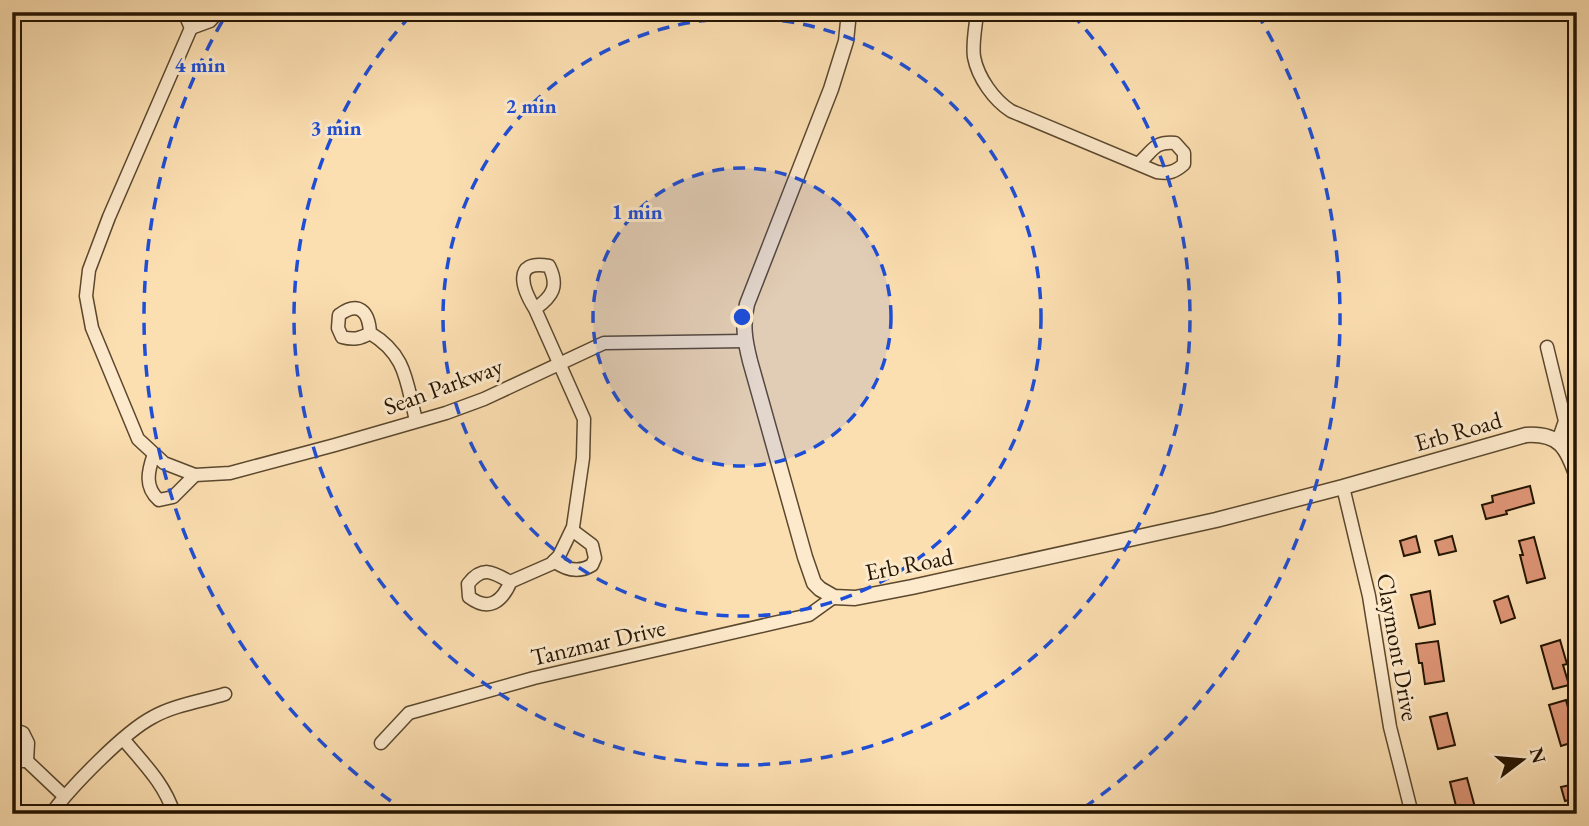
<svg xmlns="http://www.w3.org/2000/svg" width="1589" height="826" viewBox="0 0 1589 826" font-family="'EB Garamond',serif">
<rect width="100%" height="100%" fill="#fcdfb1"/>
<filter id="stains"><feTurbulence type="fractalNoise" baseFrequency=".00286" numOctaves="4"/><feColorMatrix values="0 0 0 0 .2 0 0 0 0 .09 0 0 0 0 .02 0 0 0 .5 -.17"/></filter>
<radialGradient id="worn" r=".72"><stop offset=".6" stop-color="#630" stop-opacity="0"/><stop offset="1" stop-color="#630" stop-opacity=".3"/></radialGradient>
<g fill="#de9676" stroke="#251502" stroke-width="2">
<polygon points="1530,486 1534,503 1506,511 1507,514 1486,519 1482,505 1493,502 1492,496"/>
<polygon points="1416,536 1420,552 1404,556 1400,541"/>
<polygon points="1452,536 1456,551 1439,555 1435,541"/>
<polygon points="1534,537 1545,578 1527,583 1520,555 1523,555 1519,541"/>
<polygon points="1430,591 1435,624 1419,628 1411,595"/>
<polygon points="1508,596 1515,618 1501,623 1494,601"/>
<polygon points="1560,640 1567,664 1563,665 1569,685 1553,689 1541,646"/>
<polygon points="1438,641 1444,681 1425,684 1422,663 1419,663 1416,644"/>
<polygon points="1566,700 1573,726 1577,725 1577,741 1561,746 1549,705"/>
<polygon points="1447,713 1455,745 1438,749 1430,717"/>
<polygon points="1577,769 1577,798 1565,801 1561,787 1575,784 1572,770"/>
<polygon points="1467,778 1476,811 1463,814 1460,805 1456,806 1450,782"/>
</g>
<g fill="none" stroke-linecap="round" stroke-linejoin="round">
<defs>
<g id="minor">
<polyline points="184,12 191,28"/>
<path d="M977,12C976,26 972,43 974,57C978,78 994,100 1011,111L1157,172C1169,174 1175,172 1184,164V153L1175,143C1154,141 1153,151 1139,163"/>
<polyline points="191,28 109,217 89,270 86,296 92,328 138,439 164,463 195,475 230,473 335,445 446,413 484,399 604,343 745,341"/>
<polyline points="191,28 210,21 218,12"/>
<path d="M370,333C360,339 353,340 342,337L338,328L339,315C359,300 369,312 370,333C407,355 406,382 416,420"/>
<polyline points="1547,347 1565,421 1558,441"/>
<polyline points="1558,441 1577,433"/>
<path d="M154,454C148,471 144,487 159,500L173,497L195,475"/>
<polyline points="1343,487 1369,596 1390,727 1412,814"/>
<path d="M554,561C566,570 579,573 592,565L595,558L592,545L572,530"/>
<path d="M511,581C502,602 489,612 469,597L468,584C482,566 492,571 510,582L551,564L559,556L573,527L583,458L584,419L535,309C553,296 559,286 549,266C511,259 523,290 535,309"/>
<polyline points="12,729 23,733 28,743 27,761"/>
<path d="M124,740C143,763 165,784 174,814"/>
<polyline points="381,743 409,713 534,678 809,615 834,597"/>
<polyline points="12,761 27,761 64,796"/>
<path d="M51,814C71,787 124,732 153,717C174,705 202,701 225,694"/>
</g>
<path id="tertiary" d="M849,12L846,41L831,89L747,304C742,325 745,341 750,361L805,557L814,583L820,589L834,597L855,598L912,587L1216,520L1343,487L1526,435C1560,433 1567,448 1577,477"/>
</defs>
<use href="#minor" stroke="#5b482e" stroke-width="15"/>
<use href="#tertiary" stroke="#5b482e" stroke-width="17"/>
<use href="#minor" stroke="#fdeacc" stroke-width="12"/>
<use href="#tertiary" stroke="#fdeacc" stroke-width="14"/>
</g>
<circle cx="742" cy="317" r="149" fill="#1d4ed8" fill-opacity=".12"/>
<g fill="none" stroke="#1d4ed8" stroke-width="3.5" stroke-dasharray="12 9">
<circle cx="742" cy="317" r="149"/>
<circle cx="742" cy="317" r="299"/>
<path d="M1072 14A448 448 0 1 1 412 14"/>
<path d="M408 813A598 598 0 0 1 227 13M1257 13A598 598 0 0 1 1076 813"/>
</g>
<g text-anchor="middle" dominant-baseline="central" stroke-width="6" stroke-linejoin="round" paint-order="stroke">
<g font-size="24" fill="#251502" stroke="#fdeacc">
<text transform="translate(443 386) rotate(-20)">Sean Parkway</text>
<text transform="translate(1458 431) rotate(-16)">Erb Road</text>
<text transform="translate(909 564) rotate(-11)">Erb Road</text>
<text transform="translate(598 642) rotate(-13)">Tanzmar Drive</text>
<text transform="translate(1398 647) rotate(80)">Claymont Drive</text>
</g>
</g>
<circle cx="742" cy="317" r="10" fill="#1d4ed8" stroke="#fdeacc" stroke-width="3.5"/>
<g font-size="21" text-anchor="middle" font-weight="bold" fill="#1d4ed8" stroke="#fdeacc" stroke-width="6" stroke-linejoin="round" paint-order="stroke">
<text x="200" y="72">4 min</text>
<text x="531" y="113">2 min</text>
<text x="336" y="135">3 min</text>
<text x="637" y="219">1 min</text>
</g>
<rect width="1589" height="826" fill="none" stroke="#fcdfb1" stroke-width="42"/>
<rect x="14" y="14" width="1561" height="798" fill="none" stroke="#251502" stroke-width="3.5"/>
<rect x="21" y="21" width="1547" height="784" fill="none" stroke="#251502" stroke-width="2"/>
<g transform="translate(1522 760) rotate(74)" stroke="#fdeacc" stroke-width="5" paint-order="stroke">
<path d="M0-5L12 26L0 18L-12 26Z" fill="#251502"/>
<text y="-10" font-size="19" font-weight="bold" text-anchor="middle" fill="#251502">N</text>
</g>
<rect width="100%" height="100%" filter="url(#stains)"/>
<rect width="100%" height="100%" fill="url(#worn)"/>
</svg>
